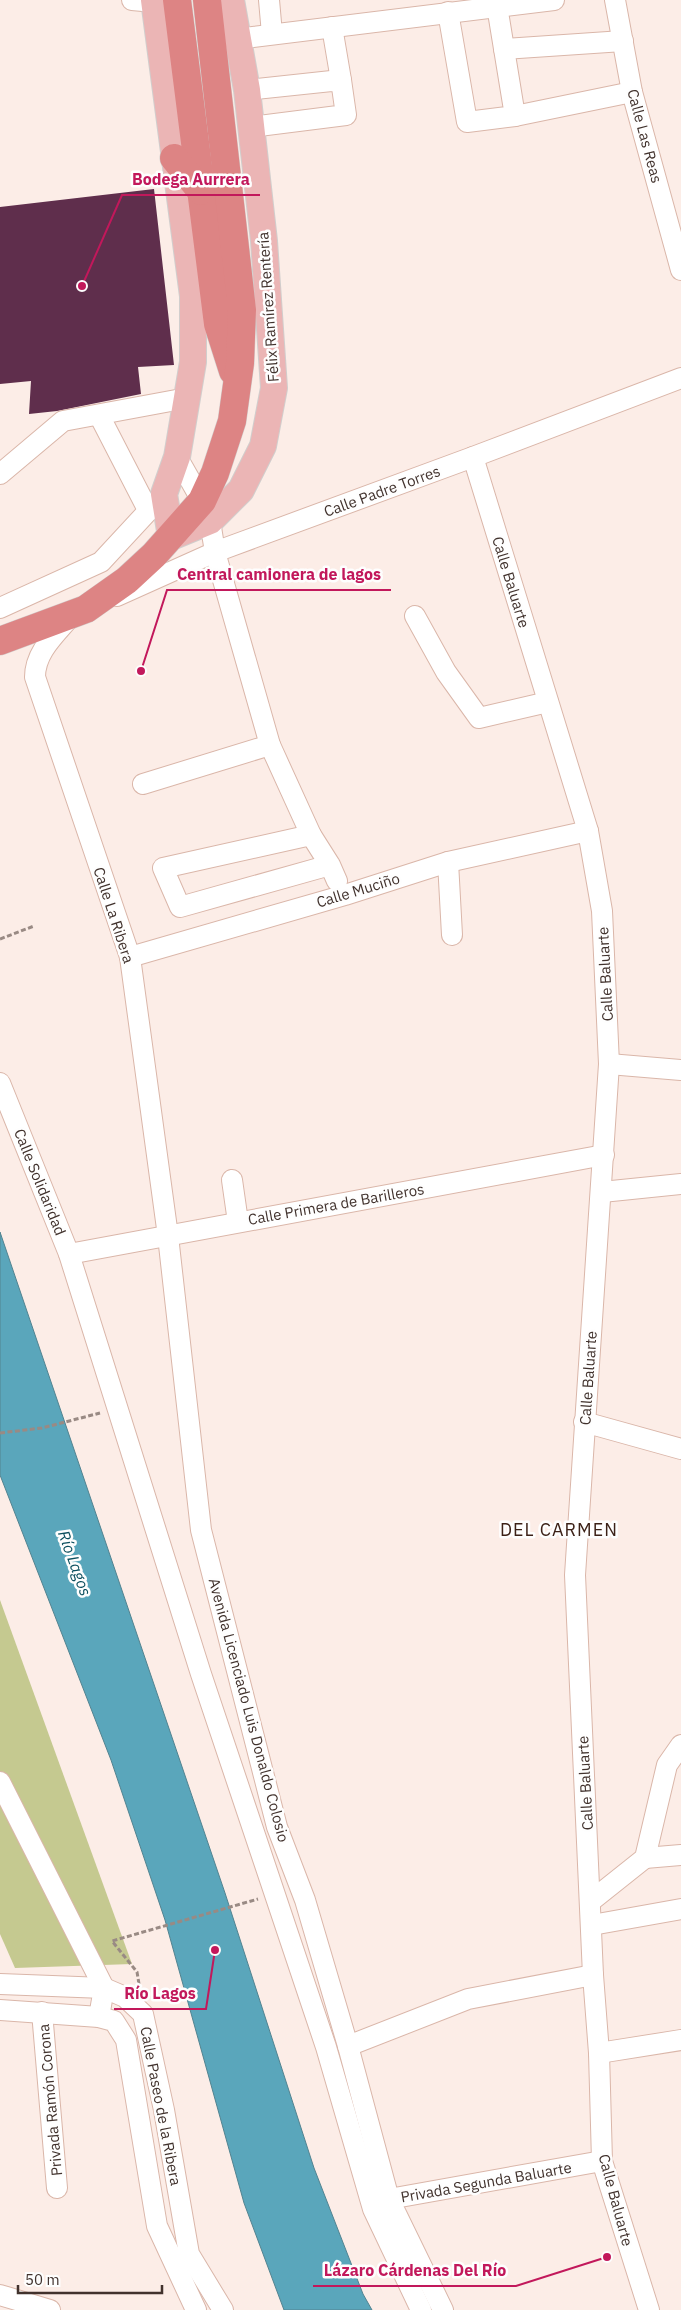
<svg xmlns="http://www.w3.org/2000/svg" width="681" height="2310" viewBox="0 0 681 2310" font-family="'IBM Plex Sans',sans-serif">
<rect width="100%" height="100%" fill="#fcede7"/>
<polygon fill="#c5c990" points="0,1600 132,1964 15,1968 0,1934"/>
<polygon fill="#5aa6bb" stroke="#528390" points="0,1232 225,1893 314,2168 363,2294 372,2310 284,2310 244,2203 165,1920 111,1760 0,1475"/>
<polygon fill="#5f2e4c" points="154,189 174,365 138,367 141,394 57,411 29,414 31,381 0,384 0,207"/>
<g fill="none" stroke-linecap="round" stroke-linejoin="round">
<defs>
<g id="minor">
<polyline points="132,0 154,2"/>
<polyline points="269,0 272,34"/>
<polyline points="615,0 632,92 681,270"/>
<polyline points="448,12 467,122 515,116 497,6 486,1"/>
<polyline points="332,27 341,80"/>
<polyline points="237,39 554,0"/>
<polyline points="504,49 623,41"/>
<polyline points="247,90 341,80 346,115 251,127"/>
<polyline points="515,116 632,92"/>
<polyline points="99,415 148,510"/>
<polyline points="177,457 202,501 210,521 215,552 270,745 311,835"/>
<polyline points="473,457 588,831 602,911 609,1064 575,1575 593,1975 599,2053 602,2161 649,2310"/>
<polyline points="0,474 63,421 187,398"/>
<polyline points="117,596 215,552 473,457 681,378"/>
<polyline points="0,608 101,562 164,494"/>
<path d="M71,616C55,635 35,652 35,677L130,957L168,1236L201,1530L277,1827L305,1900L348,2046L389,2199L443,2310"/>
<polyline points="415,616 446,672 479,718 548,702"/>
<polyline points="143,784 270,745"/>
<polyline points="448,862 452,935"/>
<polyline points="330,865 180,907 163,868 311,835 330,865 337,881"/>
<polyline points="130,957 345,895 448,862 588,831"/>
<polyline points="609,1064 681,1070"/>
<polyline points="0,1083 69,1254 201,1674 326,2047 373,2209 421,2310"/>
<polyline points="232,1180 238,1222"/>
<polyline points="602,1192 681,1184"/>
<polyline points="69,1254 604,1155"/>
<polyline points="584,1422 681,1449"/>
<polyline points="0,1782 104,1988 99,2017"/>
<polyline points="645,1858 681,1855"/>
<polyline points="591,1901 645,1858 667,1765 681,1745"/>
<polyline points="592,1925 681,1909"/>
<polyline points="0,1984 104,1988 125,1997 143,2014 164,2110 189,2254 223,2310"/>
<polyline points="0,2010 99,2017 114,2021 126,2040 157,2226 196,2310"/>
<polyline points="42,2012 57,2188"/>
<polyline points="348,2046 468,1999 593,1975"/>
<polyline points="599,2053 681,2040"/>
<polyline points="379,2205 389,2199 602,2161"/>
<polyline points="0,2295 50,2310"/>
</g>
<polyline id="major" points="154,0 193,296 193,362 177,457 164,494 171,537 210,521 241,490 263,446 274,388 264,241 247,90 231,0"/>
<g id="highway">
<polyline points="177,0 218,324 233,371"/>
<polyline points="174,158 201,191"/>
<polyline points="0,641 86,609 127,580 154,555 202,501 215,473 232,421 240,363 242,310 207,0"/>
</g>
</defs>
<use href="#minor" stroke="#dab6a9" stroke-width="22"/>
<use href="#major" stroke="#d1cecd" stroke-width="28"/>
<use href="#highway" stroke="#d1cecd" stroke-width="29"/>
<g stroke="#998a84" stroke-width="3" stroke-dasharray="5 2.5" stroke-linecap="butt">
<polyline points="0,939 34,926"/>
<polyline points="0,1433 42,1428 100,1413"/>
<polyline points="139,1984 137,1972 112,1941 258,1899"/>
</g>
<use href="#minor" stroke="#fff" stroke-width="20"/>
<use href="#major" stroke="#ebb5b5" stroke-width="26"/>
<use href="#highway" stroke="#dd8484" stroke-width="28"/>
</g>
<g text-anchor="middle" dominant-baseline="central" stroke-width="5" stroke-linejoin="round" paint-order="stroke">
<g font-size="15" fill="#41322d" stroke="#fefefe">
<text transform="translate(645 136) rotate(75)">Calle Las Reas</text>
<text transform="translate(268 307) rotate(-94)">Félix Ramírez Rentería</text>
<text transform="translate(382 491) rotate(-20)">Calle Padre Torres</text>
<text transform="translate(511 582) rotate(73)">Calle Baluarte</text>
<text transform="translate(358 890) rotate(-17)">Calle Muciño</text>
<text transform="translate(114 915) rotate(72)">Calle La Ribera</text>
<text transform="translate(605 974) rotate(-93)">Calle Baluarte</text>
<text transform="translate(40 1182) rotate(68)">Calle Solidaridad</text>
<text transform="translate(336 1204) rotate(-10)">Calle Primera de Barilleros</text>
<text transform="translate(588 1378) rotate(-86)">Calle Baluarte</text>
<text transform="translate(249 1710) rotate(75)">Avenida Licenciado Luis Donaldo Colosio</text>
<text transform="translate(585 1783) rotate(-93)">Calle Baluarte</text>
<text transform="translate(50 2100) rotate(-95)">Privada Ramón Corona</text>
<text transform="translate(161 2106) rotate(79)">Calle Paseo de la Ribera</text>
<text transform="translate(486 2182) rotate(-10)">Privada Segunda Baluarte</text>
<text transform="translate(616 2200) rotate(75)">Calle Baluarte</text>
</g>
<g font-size="16" font-style="italic" fill="#0b4f5e" stroke="#fefefe">
<text transform="translate(75 1563) rotate(70)">Río Lagos</text>
</g>
<g font-size="18" letter-spacing="1" fill="#3c2117" stroke="#fefefe">
<text x="559" y="1529">DEL CARMEN</text>
</g>
</g>
<path fill="none" stroke="#c2185b" stroke-width="2" d="M82 286L122 195H260M141 671L167 590H391M215 1950L206 2009H114M607 2257L516 2286H313"/>
<g fill="#c2185b" stroke="#fefefe" stroke-width="2">
<circle cx="82" cy="286" r="5"/>
<circle cx="141" cy="671" r="5"/>
<circle cx="215" cy="1950" r="5"/>
<circle cx="607" cy="2257" r="5"/>
</g>
<g font-size="16" text-anchor="middle" font-weight="bold" fill="#c2185b" stroke="#fefefe" stroke-width="5" stroke-linejoin="round" paint-order="stroke">
<text x="191" y="185">Bodega Aurrera</text>
<text x="279" y="580">Central camionera de lagos</text>
<text x="160" y="1999">Río Lagos</text>
<text x="415" y="2276">Lázaro Cárdenas Del Río</text>
</g>
<path d="M18 2285v8h144v-8" fill="none" stroke="#41322d" stroke-width="2.5"/>
<text x="25" y="2285" font-size="15" fill="#41322d" stroke="#fefefe" stroke-width="4" paint-order="stroke">50 m</text>
</svg>
